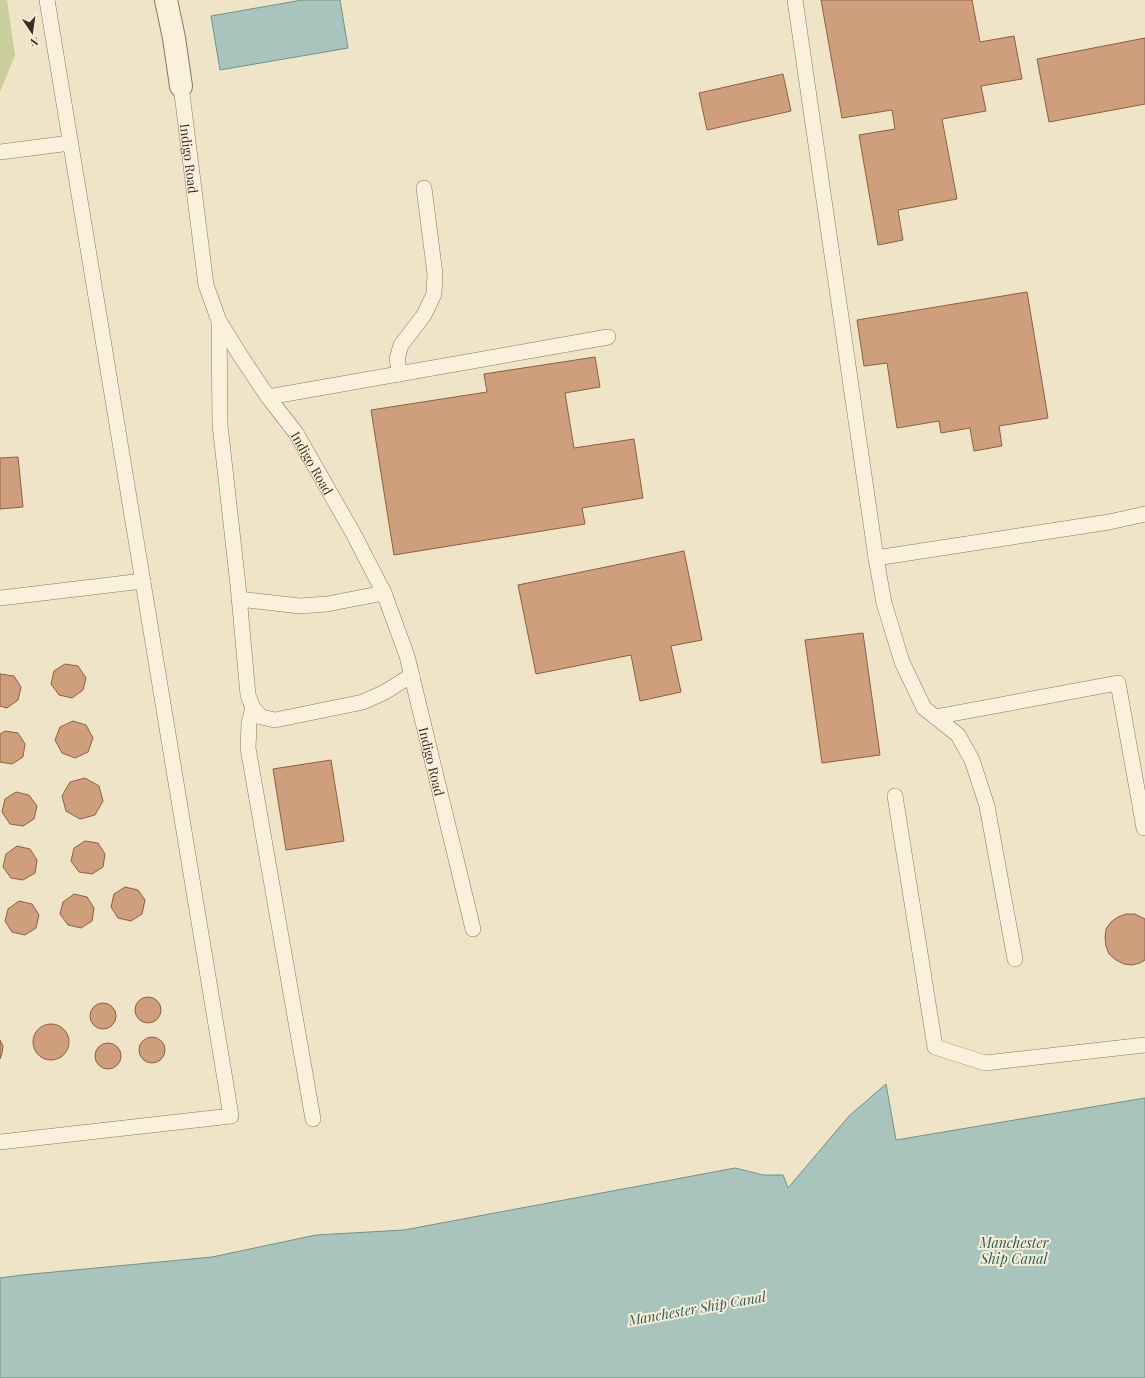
<svg xmlns="http://www.w3.org/2000/svg" width="1145" height="1378" viewBox="0 0 1145 1378" font-family="'Playfair Display',serif">
<rect width="100%" height="100%" fill="#f0e4c8"/>
<polygon fill="#c9cf9b" points="0,0 7,0 15,55 0,92"/>
<g fill="#a9c4bc" stroke="#6f938a">
<polygon points="302,0 340,0 348,48 220,70 211,16"/>
<polygon points="886,1084 896,1140 1145,1098 1145,1378 0,1378 0,1278 22,1275 212,1257 316,1235 404,1230 735,1168 763,1175 783,1175 788,1188 849,1116"/>
</g>
<g fill="#cf9f7d" stroke="#8d5f41">
<polygon points="821,0 972,0 980,42 1014,36 1022,79 981,86 986,111 942,119 957,199 898,210 903,240 878,245 859,135 895,129 892,110 842,118"/>
<polygon points="1145,38 1145,104 1049,122 1037,59"/>
<polygon points="783,74 791,111 707,130 699,93"/>
<polygon points="1027,292 1048,418 999,426 1002,446 974,451 970,428 941,433 939,421 897,428 887,363 864,366 857,320"/>
<polygon points="595,357 600,387 565,393 574,448 634,439 643,498 582,508 585,524 394,555 371,410 487,392 484,374"/>
<polygon points="18,457 23,507 0,509 0,458"/>
<polygon points="684,551 702,640 671,646 681,692 640,701 631,655 536,674 518,585"/>
<polygon points="863,633 880,755 822,763 805,640"/>
<polygon points="65,664 78,666 86,678 83,690 72,698 59,695 51,684 54,671"/>
<polygon points="0,674 14,676 21,687 18,700 7,708 0,706"/>
<polygon points="73,721 86,725 93,738 88,752 75,758 62,753 55,740 60,727"/>
<polygon points="5,731 18,733 25,744 23,757 12,764 0,762 0,734"/>
<polygon points="331,760 344,841 286,850 273,769"/>
<polygon points="85,778 99,786 103,801 95,815 80,819 66,811 62,796 70,782"/>
<polygon points="16,792 29,795 37,806 34,819 23,826 10,824 2,812 5,799"/>
<polygon points="85,841 98,843 105,854 103,867 92,874 79,872 71,861 74,848"/>
<polygon points="17,846 30,849 37,860 35,873 23,880 11,878 3,867 6,854"/>
<polygon points="125,887 138,890 145,900 142,914 131,921 118,918 111,907 114,894"/>
<polygon points="74,894 87,897 94,908 92,921 81,928 68,925 60,914 63,902"/>
<polygon points="19,901 32,904 39,915 36,928 25,935 12,932 5,921 8,909"/>
<polygon points="1126,914 1135,914 1145,919 1145,960 1140,963 1132,965 1124,964 1116,960 1109,954 1106,946 1105,938 1106,929 1111,922 1118,917"/>
<circle cx="148" cy="1010" r="13"/>
<circle cx="103" cy="1016" r="13"/>
<circle cx="51" cy="1042" r="18"/>
<circle cx="152" cy="1050" r="13"/>
<polygon points="0,1040 3,1046 2,1053 0,1059"/>
<circle cx="108" cy="1056" r="13"/>
</g>
<g fill="none" stroke-linecap="round" stroke-linejoin="round">
<defs>
<g id="lane">
<polyline points="795,0 876,558 884,603 902,662 924,708 958,735 972,760 987,806 1015,959"/>
<path id="s1" d="M181,86L206,285L219,321L240,355L268,397L296,433L353,533L384,593L407,656L473,929"/>
<polyline points="0,152 70,143"/>
<polyline points="219,322 220,425 238,585 248,695 253,708 261,717 275,720 363,702 385,692 412,675"/>
<polyline points="400,374 397,359 401,345 424,315 434,294 435,274 424,188"/>
<polyline points="268,397 608,337"/>
<polyline points="876,558 1109,522 1145,514"/>
<polyline points="0,598 143,581"/>
<polyline points="239,599 300,606 327,604 384,593"/>
<polyline points="253,708 249,723 248,748 313,1119"/>
<polyline points="935,717 1118,683 1144,828"/>
<polyline points="895,796 935,1047 985,1063 1145,1045"/>
<polyline points="0,1142 231,1116 47,0"/>
</g>
<polyline id="street" points="166,0 174,38 181,86"/>
</defs>
<use href="#lane" stroke="#8d765c" stroke-width="16"/>
<use href="#street" stroke="#8d765c" stroke-width="24"/>
<use href="#lane" stroke="#faf1dc" stroke-width="15"/>
<use href="#street" stroke="#faf1dc" stroke-width="22"/>
</g>
<g text-anchor="middle" dominant-baseline="central" stroke-width="4" stroke-linejoin="round" paint-order="stroke">
<g font-size="13" fill="#3d2e20" stroke="#f7eed8">
<text stroke="none"><textPath href="#s1" startOffset="73">Indigo Road</textPath></text>
<text stroke="none"><textPath href="#s1" startOffset="409">Indigo Road</textPath></text>
<text stroke="none"><textPath href="#s1" startOffset="733">Indigo Road</textPath></text>
</g>
<g font-size="14" font-style="italic" fill="#2f5d5a" stroke="#f7eed8">
<text x="1014" y="1242">Manchester<tspan x="1014" dy="16">Ship Canal</tspan></text>
<text transform="translate(697 1308) rotate(-10)">Manchester Ship Canal</text>
</g>
</g>
<g transform="translate(32 32) rotate(167)" stroke="#f7eed8" stroke-width="3" paint-order="stroke">
<path d="M0-3L7 15L0 10L-7 15Z" fill="#3d2e20"/>
<text y="-6" font-size="11" font-weight="bold" text-anchor="middle" fill="#3d2e20">N</text>
</g>
</svg>
